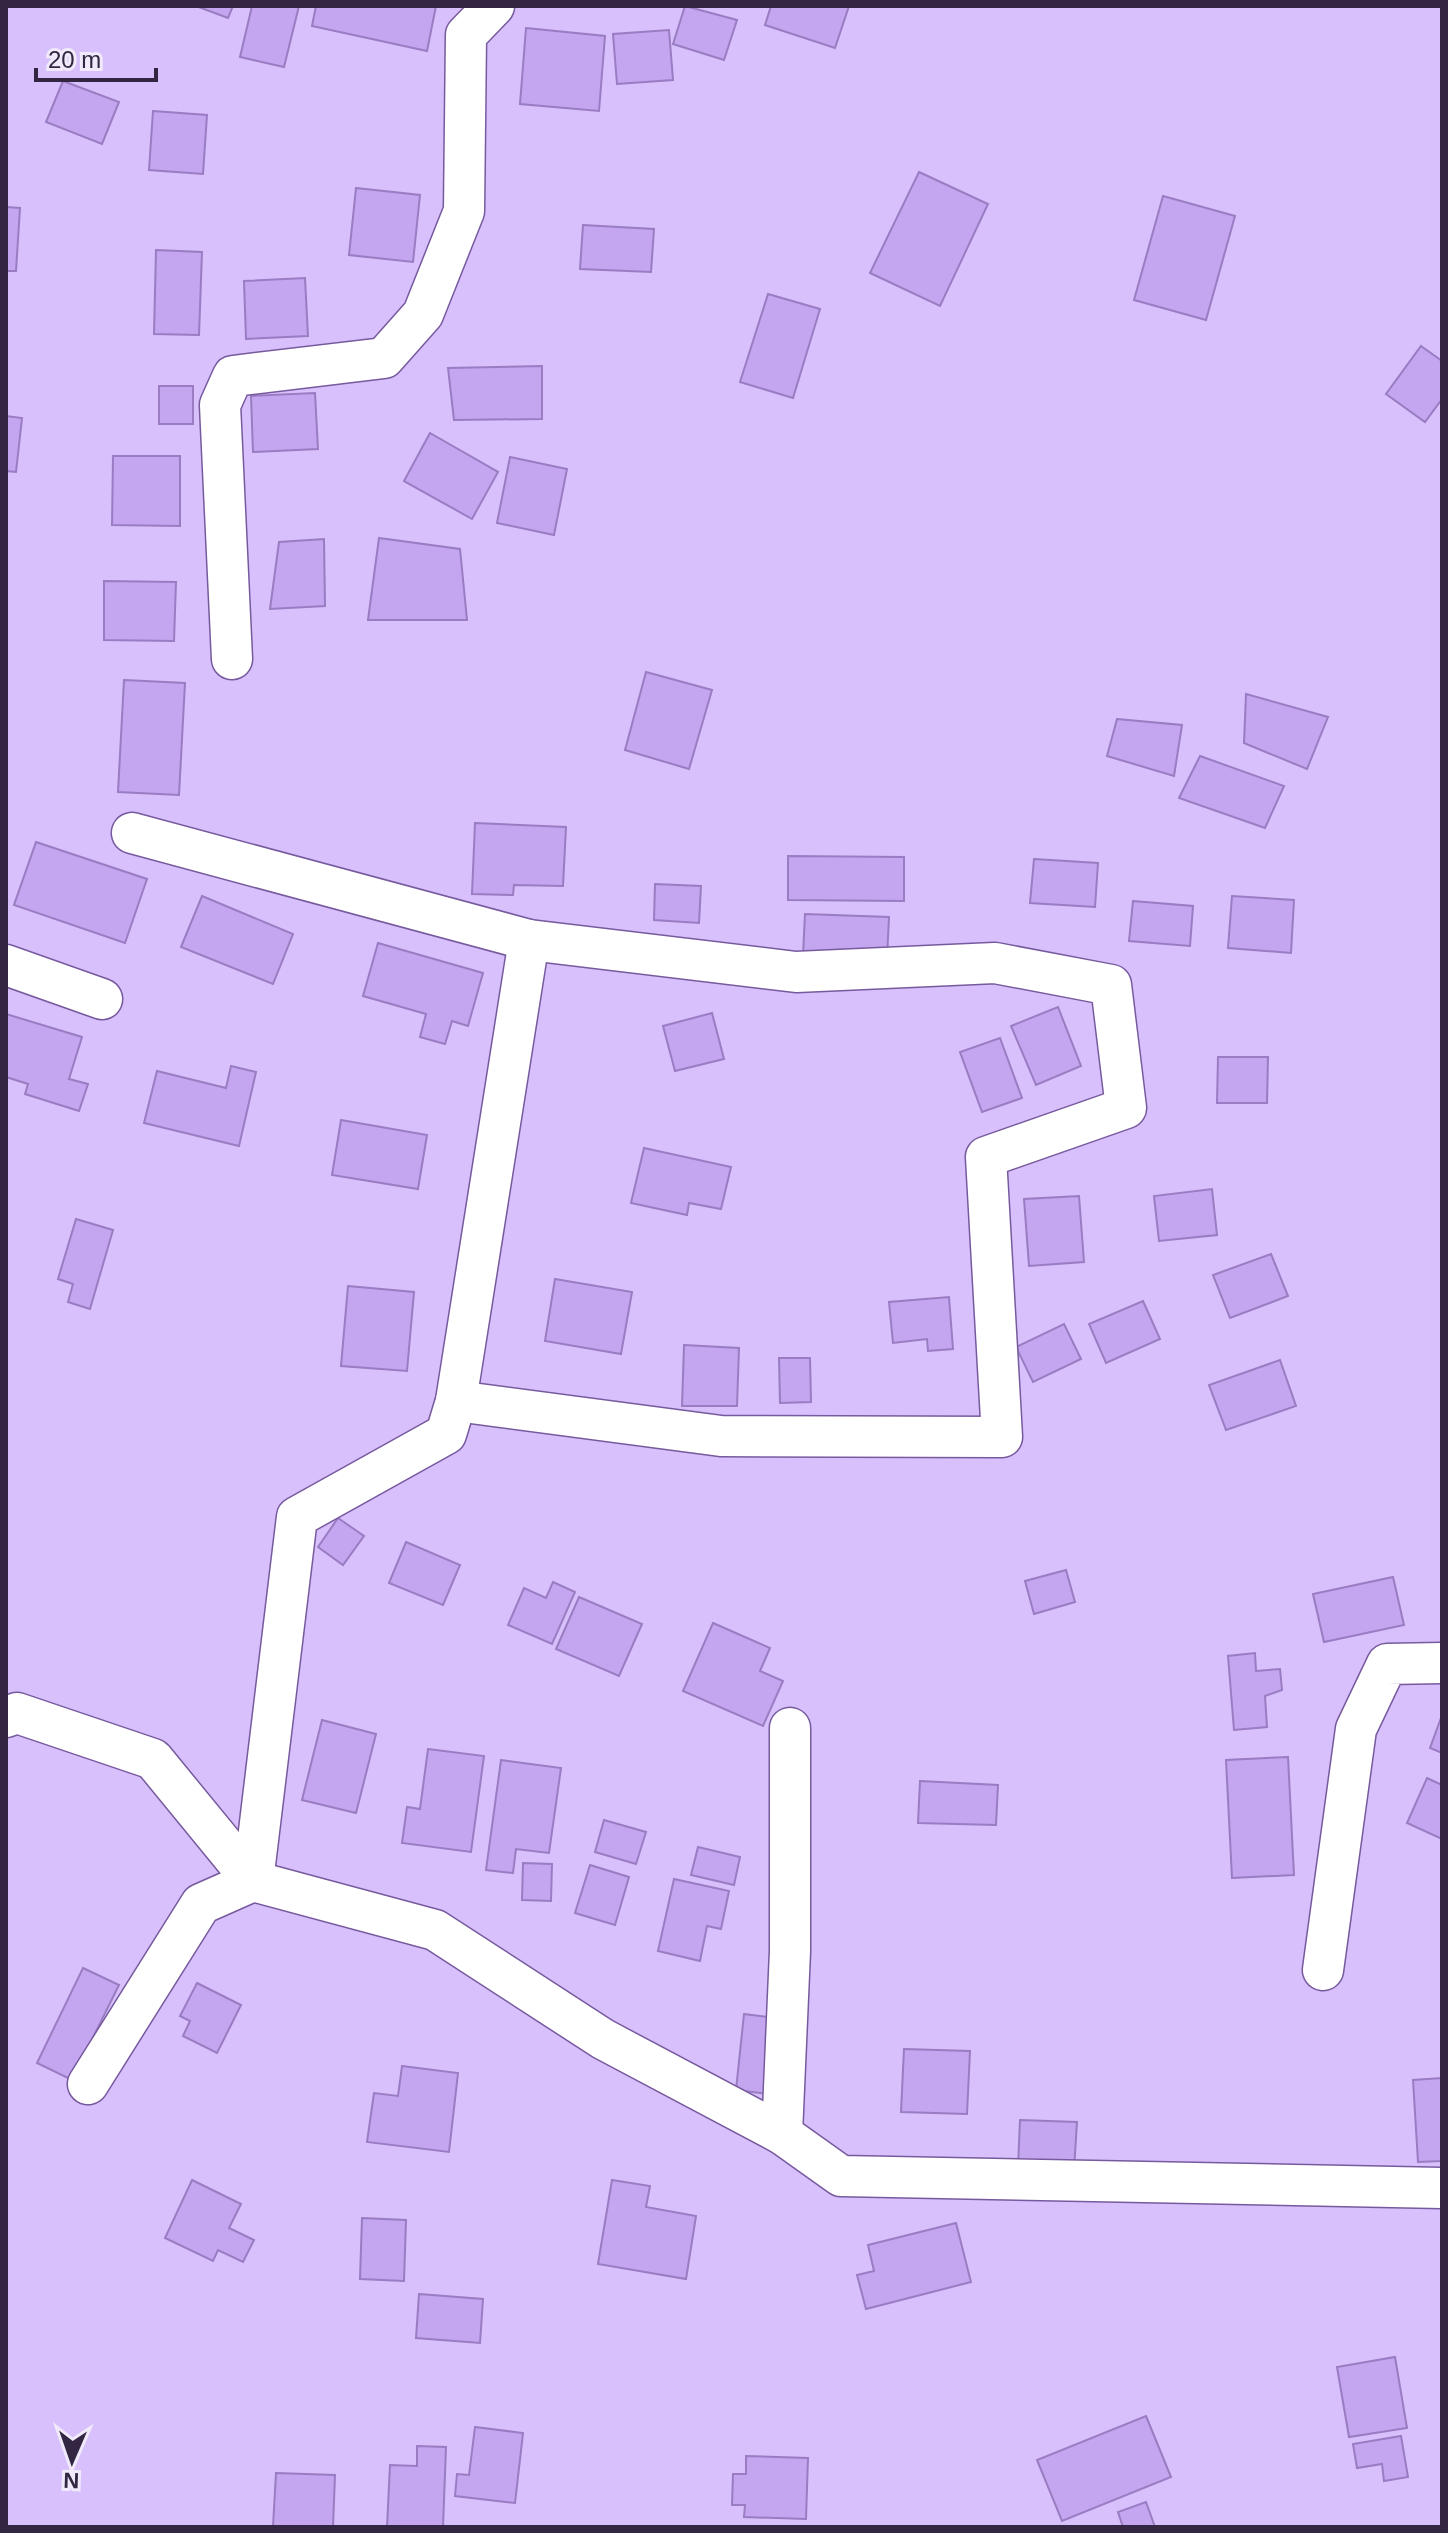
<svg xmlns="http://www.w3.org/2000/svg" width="1448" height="2533" viewBox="0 0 1448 2533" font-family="Arial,sans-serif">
<rect width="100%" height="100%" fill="#d7c0fc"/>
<g fill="#c3a6ef" stroke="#997cc2" stroke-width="2">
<polygon points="196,6 233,6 228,18"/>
<polygon points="252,6 299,6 284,67 240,57"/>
<polygon points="316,6 436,6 427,51 312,26"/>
<polygon points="685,6 737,20 724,60 673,44"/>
<polygon points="771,6 849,6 835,48 765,25"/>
<polygon points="526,28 605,36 599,111 520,104"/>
<polygon points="669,30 673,80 617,84 613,34"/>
<polygon points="63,81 119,102 102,144 46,122"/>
<polygon points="153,111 207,115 203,174 149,170"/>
<polygon points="919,172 988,204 940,306 870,273"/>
<polygon points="356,188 420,195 413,262 349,255"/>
<polygon points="1163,196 1235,216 1206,320 1134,300"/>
<polygon points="6,207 20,208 16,271 6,271"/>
<polygon points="583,225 654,229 651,272 580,269"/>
<polygon points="156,250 202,252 199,335 154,334"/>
<polygon points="305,278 308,336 246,339 244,281"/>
<polygon points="768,294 820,309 793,398 740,382"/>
<polygon points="1421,346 1442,361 1442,399 1425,422 1386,394"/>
<polygon points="542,366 542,419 454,420 448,368"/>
<rect x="159" y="386" width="34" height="38"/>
<polygon points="315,393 318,449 253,452 251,396"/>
<polygon points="6,416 22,418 16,472 6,471"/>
<polygon points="430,433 498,472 472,519 404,481"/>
<polygon points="113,456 180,456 180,526 112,525"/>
<polygon points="510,457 567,469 554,535 497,523"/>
<polygon points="379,538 460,549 467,620 368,620"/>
<polygon points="324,539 325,606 270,609 279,542"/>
<polygon points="104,581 176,582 174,641 104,640"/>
<polygon points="646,672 712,690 689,769 625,750"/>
<polygon points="124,680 185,683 179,795 118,792"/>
<polygon points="1246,694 1328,717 1307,769 1244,743"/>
<polygon points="1117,719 1182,725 1174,776 1107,756"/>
<polygon points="1200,756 1284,786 1265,828 1179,798"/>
<polygon points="475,823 566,827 563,886 514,885 513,895 472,894"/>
<polygon points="36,842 147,879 125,943 14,905"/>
<polygon points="788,856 904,857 904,901 788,900"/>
<polygon points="1034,859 1098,863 1095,907 1030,903"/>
<polygon points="655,884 701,886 699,923 654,920"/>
<polygon points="202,896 293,934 273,984 181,947"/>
<polygon points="1232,896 1294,900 1291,953 1228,948"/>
<polygon points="1133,901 1193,906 1190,946 1129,941"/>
<polygon points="805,914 889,917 887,958 803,955"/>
<polygon points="378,943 483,973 468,1026 452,1021 445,1044 420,1037 426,1014 363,996"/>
<polygon points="1058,1007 1081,1066 1036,1085 1011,1026"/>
<polygon points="712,1013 724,1059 675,1071 663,1026"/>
<polygon points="6,1014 82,1037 69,1079 88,1084 79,1111 25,1094 28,1084 6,1077"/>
<polygon points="1000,1038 1022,1098 982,1112 960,1052"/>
<polygon points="1218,1057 1268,1057 1267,1103 1217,1103"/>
<polygon points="231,1066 256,1072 239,1146 144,1123 157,1071 226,1088"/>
<polygon points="341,1120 427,1135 418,1189 332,1175"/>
<polygon points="644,1148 731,1167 721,1209 689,1203 687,1215 631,1203"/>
<polygon points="1212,1189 1217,1235 1159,1241 1154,1196"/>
<polygon points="1079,1196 1084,1262 1029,1266 1024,1199"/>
<polygon points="76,1219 113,1230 90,1309 68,1302 73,1284 58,1279"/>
<polygon points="1271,1254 1288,1296 1230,1318 1213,1275"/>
<polygon points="555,1279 632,1292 621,1354 545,1341"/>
<polygon points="348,1286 414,1292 407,1371 341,1366"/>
<polygon points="949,1297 953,1349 928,1351 927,1339 893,1343 889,1302"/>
<polygon points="1143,1301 1160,1339 1106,1363 1089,1324"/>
<polygon points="1064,1324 1081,1359 1033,1382 1016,1347"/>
<polygon points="684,1345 739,1348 737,1406 682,1406"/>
<polygon points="779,1358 810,1358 811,1402 780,1403"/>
<polygon points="1280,1360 1296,1406 1226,1430 1209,1385"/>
<polygon points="338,1518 364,1536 343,1565 318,1547"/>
<polygon points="406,1542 460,1565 443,1605 389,1583"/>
<polygon points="1066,1570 1075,1602 1034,1614 1025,1581"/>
<polygon points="1393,1577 1404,1625 1324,1642 1313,1594"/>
<polygon points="553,1582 575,1592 552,1644 508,1625 524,1588 546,1598"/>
<polygon points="579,1597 642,1624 619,1676 556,1649"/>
<polygon points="713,1623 770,1648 760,1671 783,1681 763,1726 683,1691"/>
<polygon points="1255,1653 1256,1671 1280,1669 1282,1690 1265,1696 1267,1727 1234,1730 1228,1656"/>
<polygon points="1442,1715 1442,1753 1430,1748"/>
<polygon points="322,1720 376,1734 356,1813 302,1800"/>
<polygon points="428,1749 484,1756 471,1852 402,1843 407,1807 420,1809"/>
<polygon points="1288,1757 1294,1875 1232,1878 1226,1760"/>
<polygon points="501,1760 561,1768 549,1853 516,1849 513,1873 486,1870"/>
<polygon points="1427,1778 1442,1785 1442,1839 1407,1823"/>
<polygon points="920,1781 998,1785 996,1825 918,1823"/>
<polygon points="604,1820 646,1832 636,1864 595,1852"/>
<polygon points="698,1847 740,1857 734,1885 691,1875"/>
<polygon points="523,1863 552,1864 551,1901 522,1900"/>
<polygon points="590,1865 629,1877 615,1925 575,1913"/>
<polygon points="674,1879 729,1891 721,1929 707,1926 700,1961 658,1951"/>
<polygon points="83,1968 119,1985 72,2080 37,2063"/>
<polygon points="197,1983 241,2005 217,2053 183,2036 190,2021 180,2016"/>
<polygon points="744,2014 776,2018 767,2094 736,2090"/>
<polygon points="904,2049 970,2051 967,2114 901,2112"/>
<polygon points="402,2066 458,2073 449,2152 367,2142 374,2093 398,2096"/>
<polygon points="1442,2078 1442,2161 1418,2162 1413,2080"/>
<polygon points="1020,2120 1077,2122 1074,2170 1018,2167"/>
<polygon points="192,2180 241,2204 229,2228 254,2240 243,2262 218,2250 213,2261 165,2238"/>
<polygon points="612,2180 650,2186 646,2207 696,2216 686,2279 598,2264"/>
<polygon points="362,2218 406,2220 404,2281 360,2279"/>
<polygon points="956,2223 971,2282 866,2309 857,2275 874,2271 868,2245"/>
<polygon points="419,2294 483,2299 480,2343 416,2338"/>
<polygon points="1395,2357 1407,2428 1349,2437 1337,2367"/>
<polygon points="1146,2416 1171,2477 1062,2521 1037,2460"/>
<polygon points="475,2427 523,2433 515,2503 455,2496 457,2474 469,2475"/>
<polygon points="1401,2436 1408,2477 1384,2481 1382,2464 1357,2468 1353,2444"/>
<polygon points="417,2446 446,2447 443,2527 387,2527 390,2465 417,2466"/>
<polygon points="746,2456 808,2458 806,2519 744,2517 745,2505 732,2505 733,2474 746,2474"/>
<polygon points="276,2473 335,2475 333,2527 273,2527"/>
<polygon points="1146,2502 1155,2527 1123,2527 1118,2512"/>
</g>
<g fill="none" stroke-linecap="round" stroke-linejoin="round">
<defs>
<g id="street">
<polyline points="232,659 220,405 233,376 384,358 423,314 464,211 466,35 494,6"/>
<polyline points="132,833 529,940 796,972 995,963 1111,985 1126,1108 986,1157 1002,1437 721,1436 456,1401"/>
<polyline points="6,965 102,999"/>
<polyline points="6,1717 17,1713 153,1759 253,1881"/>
<polyline points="253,1881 297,1517 446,1434 456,1401 529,940"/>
<polyline points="1323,1970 1356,1729 1387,1664 1442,1663"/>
<polyline points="88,2084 201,1904 253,1881 435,1930 603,2039 782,2134 841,2176 1442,2188"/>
<polyline points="782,2134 790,1951 790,1728"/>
</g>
</defs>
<use href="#street" stroke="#775a9e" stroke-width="43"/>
<use href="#street" stroke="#fff" stroke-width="40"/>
</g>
<rect width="1448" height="2533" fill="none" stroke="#322643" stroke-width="16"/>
<g transform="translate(72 2461) rotate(182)" stroke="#f0eafa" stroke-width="6" paint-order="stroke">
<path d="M0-6L14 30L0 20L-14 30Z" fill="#322643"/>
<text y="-12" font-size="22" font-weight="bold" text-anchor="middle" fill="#322643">N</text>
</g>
<path d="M36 68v12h120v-12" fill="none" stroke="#322643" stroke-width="4"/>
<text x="48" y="68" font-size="24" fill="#322643" stroke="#f0eafa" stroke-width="6" paint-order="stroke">20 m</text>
</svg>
